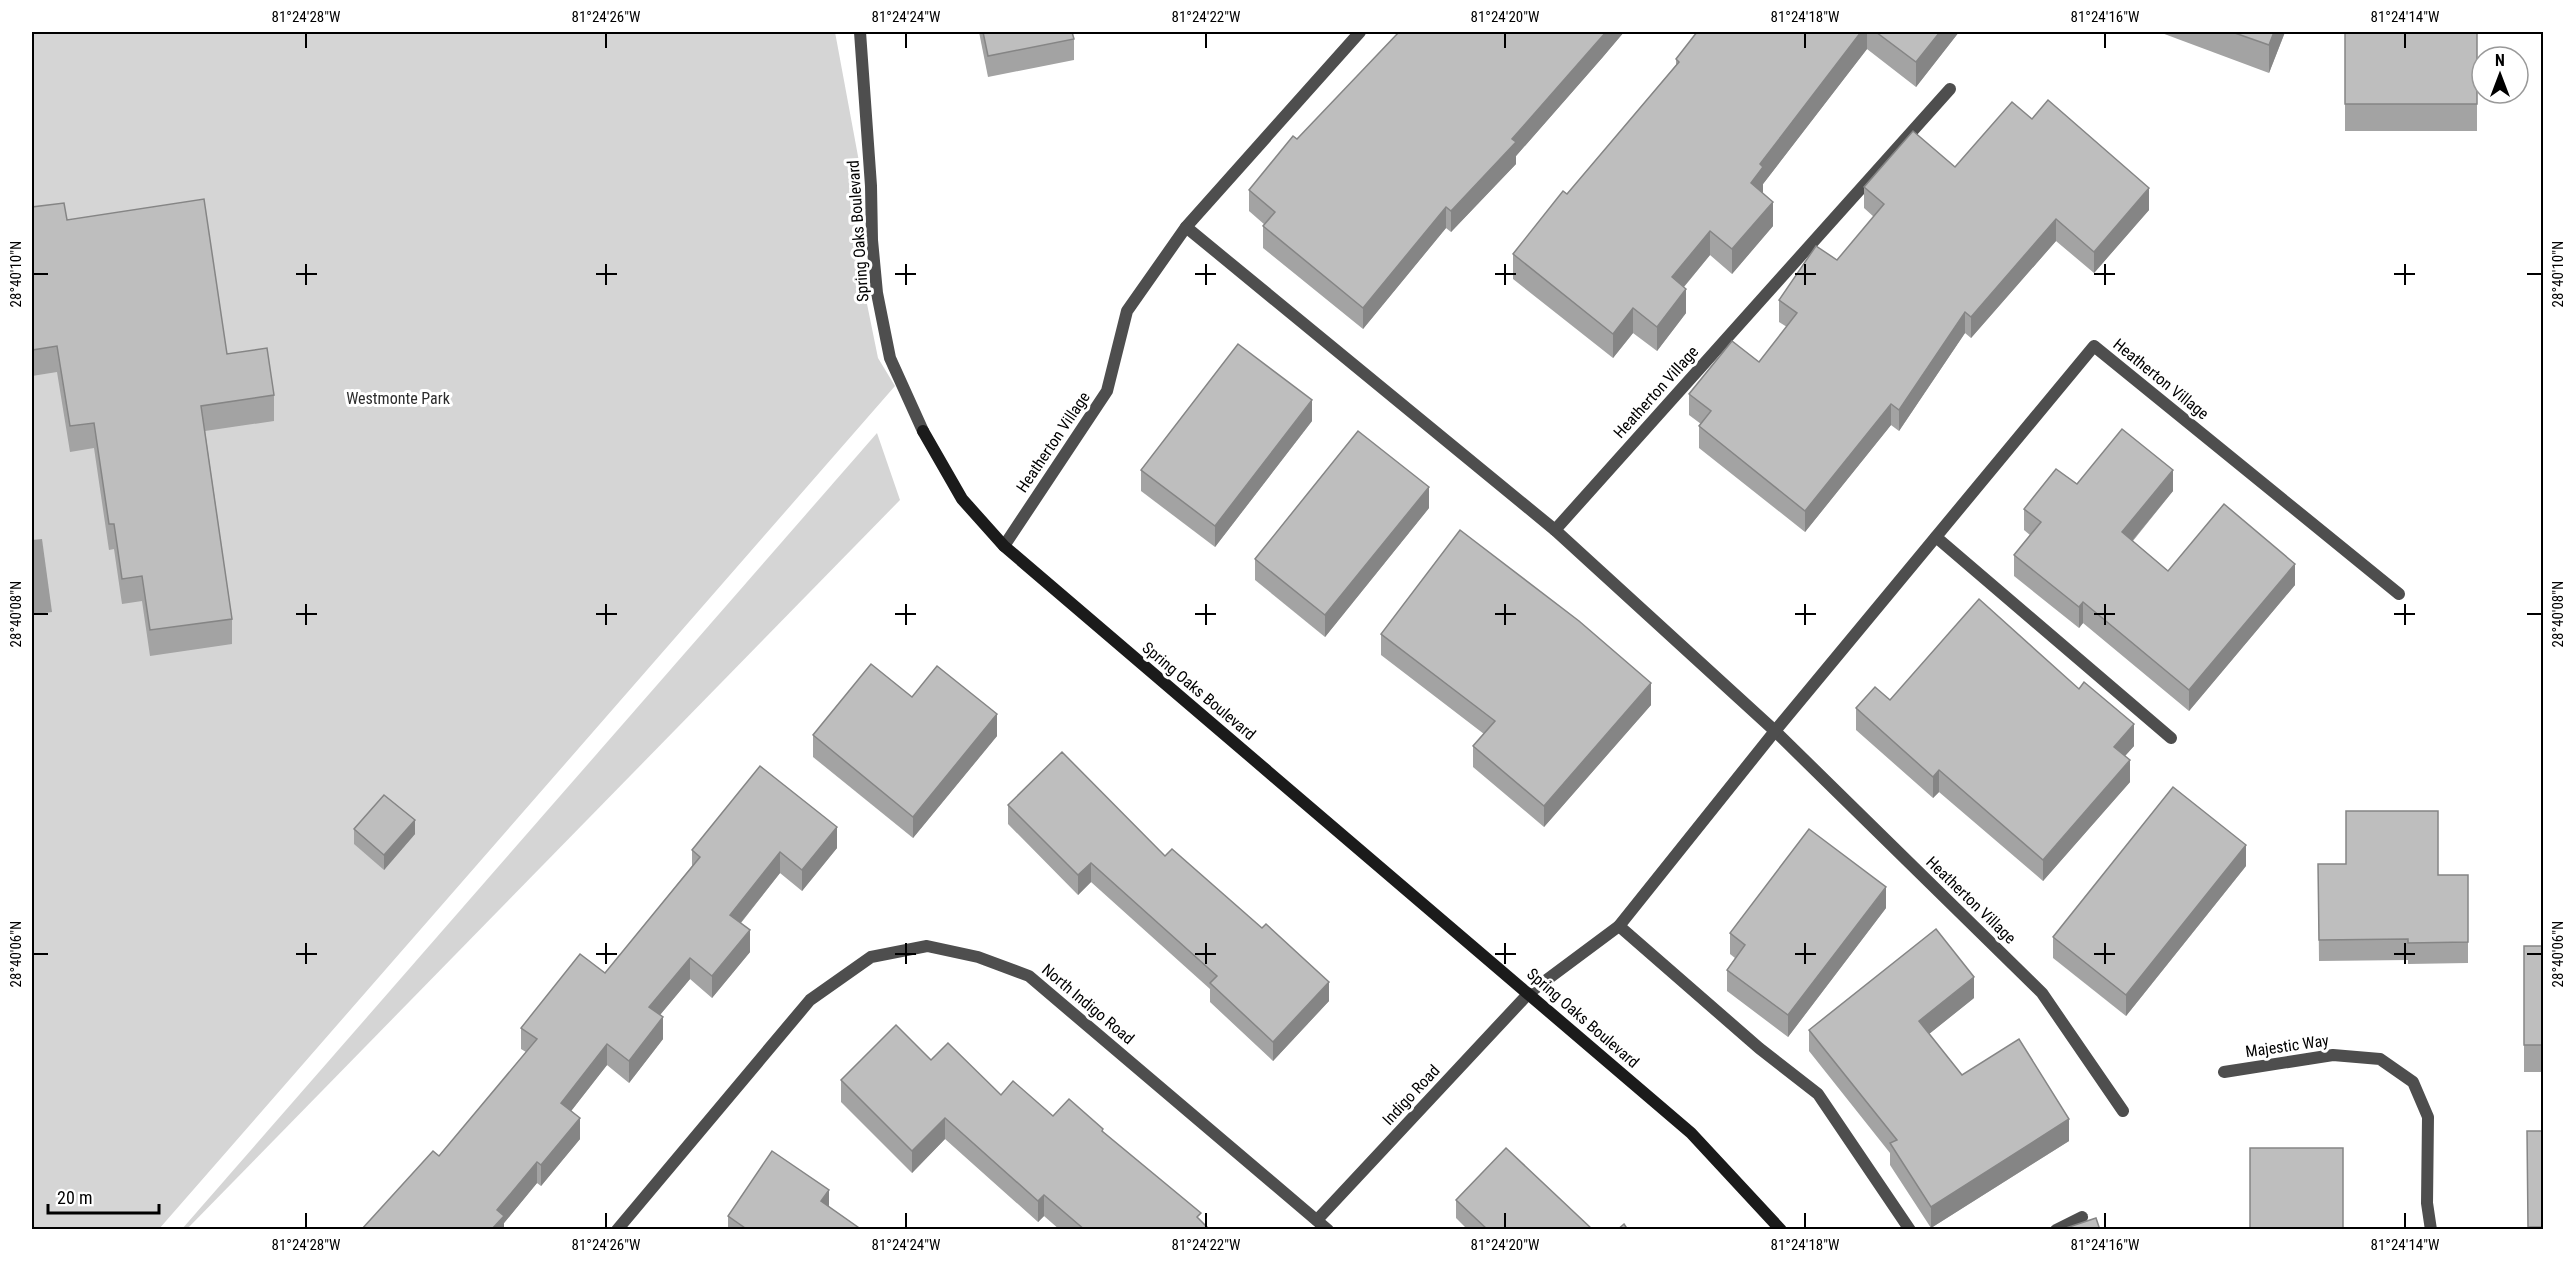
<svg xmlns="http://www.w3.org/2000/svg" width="2575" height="1261" viewBox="0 0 2575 1261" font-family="'Roboto Condensed',sans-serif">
<rect width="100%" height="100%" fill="#fff"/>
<g fill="#d5d5d5">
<polygon points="32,32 835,32 860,167 860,238 866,299 878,358 895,386 159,1229 32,1229"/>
<polygon points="877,433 900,500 187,1229 182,1229"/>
</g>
<polygon fill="#9c9c9c" points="42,539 52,612 32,615 32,540"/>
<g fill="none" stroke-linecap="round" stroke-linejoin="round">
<g stroke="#4e4e4e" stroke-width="12">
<polyline points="860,32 871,186 872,240 877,293 890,358 923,431"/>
<polyline points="1186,227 1555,530 1775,731 2042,993 2123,1111"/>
<polyline points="1555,530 1950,89"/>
<polyline points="1936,537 2171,738"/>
<polyline points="1004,546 1107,391 1127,311 1186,227 1360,32"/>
<polyline points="1619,926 1759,1048 1818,1094 1910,1230"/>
<polyline points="2224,1072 2333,1055 2380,1059 2413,1082 2428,1117 2427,1203 2431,1230"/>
<polyline points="1317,1220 1529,993 1619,926 1775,731 2094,346 2399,594"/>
<polyline points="617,1230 810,1000 871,957 927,946 978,957 1029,976 1328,1230"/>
<polyline points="2056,1230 2082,1217"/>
</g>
<polyline stroke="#1b1b1b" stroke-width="12" points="923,431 962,499 1004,546 1691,1133 1781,1230"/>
</g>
<g fill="#a3a3a3">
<polygon points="979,32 1072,32 1074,39 1074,60 988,77"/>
<polygon points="1399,32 1624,32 1602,58 1516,156 1516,164 1451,232 1446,228 1363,329 1263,248 1263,226 1265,225 1249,211 1249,190"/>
<polygon points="1697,32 1959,32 1916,87 1867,49 1763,184 1763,192 1762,193 1773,226 1732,274 1710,255 1684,287 1686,313 1657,351 1633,333 1613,358 1513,279 1513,254 1567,194 1676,65 1676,59"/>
<polygon points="2159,32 2285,32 2269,73"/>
<rect x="2345" y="32" width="132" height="99"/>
<polygon points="2032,119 2149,210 2094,273 2056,241 1971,338 1965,333 1899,431 1891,425 1805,532 1699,448 1699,426 1701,424 1689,415 1689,394 1759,362 1787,327 1779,322 1779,300 1837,260 1874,217 1864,208 1864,187 1955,167"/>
<polygon points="32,207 67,220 227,354 274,395 274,421 205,431 232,619 232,644 150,656 142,601 122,604 114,549 109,550 94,448 70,452 57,372 32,376"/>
<polygon points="1312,421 1215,547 1141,491 1141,470"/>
<polygon points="2077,484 2173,491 2133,541 2168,571 2295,585 2189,711 2083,623 2079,628 2014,576 2014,555 2030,535 2024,530 2024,509"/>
<polygon points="1429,508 1325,637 1255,580 1255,559"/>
<polygon points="1381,634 1651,705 1544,827 1473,767 1473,746 1484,734 1381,655"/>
<polygon points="1890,700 2134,746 2125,756 2130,782 2043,881 1939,792 1933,798 1856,730 1856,708"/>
<polygon points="813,735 997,736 913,838 813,757"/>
<polygon points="1008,805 1165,856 1329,1001 1273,1061 1210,1002 1210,989 1091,882 1078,895 1008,824"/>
<polygon points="354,829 415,834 384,870 354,844"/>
<polygon points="837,848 802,891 780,873 741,923 750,952 712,998 690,979 660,1015 663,1039 629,1083 607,1065 571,1111 580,1139 541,1186 537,1183 504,1223 504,1230 439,1156 526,1052 521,1049 521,1028 605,973 692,866 692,850"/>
<polygon points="2318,864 2438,875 2468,875 2468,963 2408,964 2408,960 2319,961"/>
<polygon points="2246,866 2126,1016 2053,958 2053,937"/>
<polygon points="1886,908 1788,1037 1727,991 1727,970 1735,958 1730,954 1730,933"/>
<rect x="2524" y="946" width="20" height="126"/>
<polygon points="1974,998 1929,1034 1962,1075 2069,1141 1931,1228 1890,1165 1890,1153 1809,1051 1809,1030"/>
<polygon points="931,1060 1001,1095 1053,1116 1103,1132 1210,1230 1060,1230 1044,1216 1038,1222 945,1139 912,1173 841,1102 841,1080"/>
<polygon points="2527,1131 2544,1131 2544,1230 2528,1230"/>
<polygon points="1456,1200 1593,1230 1468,1230 1456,1218"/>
<polygon points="829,1207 862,1230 728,1230 728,1216"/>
</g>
<g fill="#858585">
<polygon points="1606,32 1624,32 1602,58 1516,156 1516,164 1451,232 1451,211 1512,139"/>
<polygon points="1861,32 1867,32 1867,49 1763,184 1763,192 1751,207 1751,183 1760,164"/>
<polygon points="1940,32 1959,32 1916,87 1916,62"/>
<polygon points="2274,32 2285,32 2269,73 2269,45"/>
<polygon points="2149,188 2149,210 2094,273 2094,252"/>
<polygon points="1773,202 1773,226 1732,274 1732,249"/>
<polygon points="1446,207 1446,228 1363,329 1363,308"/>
<polygon points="2056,219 2056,241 1971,338 1971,317"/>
<polygon points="1710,231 1710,255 1672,301 1672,277"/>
<polygon points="1686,289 1686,313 1657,351 1657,327"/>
<polygon points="1633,308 1633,333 1613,358 1613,334"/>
<polygon points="1965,312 1965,333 1899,431 1899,410"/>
<polygon points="1312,400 1312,421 1215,547 1215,526"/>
<polygon points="1891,404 1891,425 1805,532 1805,511"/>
<polygon points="2173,470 2173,491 2122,553 2122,532"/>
<polygon points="1429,487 1429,508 1325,637 1325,615"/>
<polygon points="2295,564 2295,585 2189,711 2189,690"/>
<polygon points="2083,602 2083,623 2079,628 2079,607"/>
<polygon points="1651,683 1651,705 1544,827 1544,806"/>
<polygon points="997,714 997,736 913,838 913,817"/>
<polygon points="2134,724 2134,746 2114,768 2114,747"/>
<polygon points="2130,760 2130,782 2043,881 2043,860"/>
<polygon points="1939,770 1939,792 1933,798 1933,777"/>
<polygon points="415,820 415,834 384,870 384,855"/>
<polygon points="837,827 837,848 802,891 802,870"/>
<polygon points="2246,845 2246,866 2126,1016 2126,995"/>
<polygon points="780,852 780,873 730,936 730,915"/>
<polygon points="1091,863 1091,882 1078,895 1078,875"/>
<polygon points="1886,887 1886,908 1788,1037 1788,1015"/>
<polygon points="750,930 750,952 712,998 712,976"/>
<polygon points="690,958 690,979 649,1028 649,1007"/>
<polygon points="1974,977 1974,998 1919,1042 1919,1021"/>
<polygon points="1329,982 1329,1001 1273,1061 1273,1042"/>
<polygon points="663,1017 663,1039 629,1083 629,1061"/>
<polygon points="607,1044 607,1065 561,1124 561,1103"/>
<polygon points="580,1118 580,1139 541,1186 541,1165"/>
<polygon points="945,1118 945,1139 912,1173 912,1151"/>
<polygon points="2069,1119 2069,1141 1931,1228 1931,1207"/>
<polygon points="537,1162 537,1183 504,1223 504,1230 491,1230 497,1210"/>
<polygon points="829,1190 829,1211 821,1201"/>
<polygon points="1044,1195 1044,1216 1038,1222 1038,1201"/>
</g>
<g fill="#bebebe" stroke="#858585" stroke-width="1.5">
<polygon points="983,32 1072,32 1074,39 988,56"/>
<polygon points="1399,32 1606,32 1512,139 1516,142 1451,211 1446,207 1363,308 1263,226 1275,212 1249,190 1293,136 1297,139"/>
<polygon points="1697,32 1861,32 1760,164 1763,167 1751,183 1773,202 1732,249 1710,231 1672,277 1686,289 1657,327 1633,308 1613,334 1513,254 1563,191 1567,194 1679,62 1676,59"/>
<polygon points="1876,32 1940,32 1916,62"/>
<polygon points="2232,32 2274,32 2269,45"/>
<rect x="2345" y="32" width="132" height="72"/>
<polygon points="2048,100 2149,188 2094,252 2056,219 1971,317 1965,312 1899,410 1891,404 1805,511 1699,426 1711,411 1689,394 1732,341 1759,362 1797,313 1779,300 1816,246 1837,260 1884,204 1864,187 1913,131 1955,167 2012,102 2032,119"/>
<polygon points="204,199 227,354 267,348 274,395 201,406 232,619 150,630 142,576 122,579 114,524 109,524 94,423 70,426 57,346 32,350 32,207 64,203 67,220"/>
<polygon points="1238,344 1312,400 1215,526 1141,470"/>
<polygon points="2122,429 2173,470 2122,532 2168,571 2224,504 2295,564 2189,690 2083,602 2079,607 2014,555 2041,522 2024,509 2056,469 2077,484"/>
<polygon points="1358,431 1429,487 1325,615 1255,559"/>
<polygon points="1460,530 1579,621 1651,683 1544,806 1473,746 1495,721 1381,634"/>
<polygon points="1979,599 2079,689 2084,682 2134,724 2114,747 2130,760 2043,860 1939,770 1933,777 1856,708 1875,687 1890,700"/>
<polygon points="871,664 912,697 937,666 997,714 913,817 813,735"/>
<polygon points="1062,752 1165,856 1172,849 1262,928 1266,924 1329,982 1273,1042 1210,983 1217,976 1091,863 1078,875 1008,805"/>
<polygon points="760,766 837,827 802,870 780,852 730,915 750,930 712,976 690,958 649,1007 663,1017 629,1061 607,1044 561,1103 580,1118 541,1165 537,1162 497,1210 504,1216 491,1230 361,1230 433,1151 439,1156 537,1039 521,1028 580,954 605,973 700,857 692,850"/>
<polygon points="2173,787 2246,845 2126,995 2053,937"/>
<polygon points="384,795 415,820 384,855 354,829"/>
<polygon points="2346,811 2438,811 2438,875 2468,875 2468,942 2408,943 2408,939 2319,940 2318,864 2346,864"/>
<polygon points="1809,829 1886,887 1788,1015 1727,970 1745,945 1730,933"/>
<polygon points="1936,929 1974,977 1919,1021 1962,1075 2019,1039 2069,1119 1931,1207 1890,1143 1897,1140 1809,1030"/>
<rect x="2524" y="946" width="20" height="99"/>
<polygon points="896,1025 931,1060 948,1043 1001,1095 1013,1081 1053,1116 1069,1099 1103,1129 1102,1131 1201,1213 1197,1217 1210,1230 1085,1230 1044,1195 1038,1201 945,1118 912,1151 841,1080"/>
<polygon points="2527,1131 2544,1131 2544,1227 2528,1227"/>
<polygon points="1506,1148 1593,1230 1488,1230 1456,1200"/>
<rect x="2250" y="1148" width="93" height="82"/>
<polygon points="772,1151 829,1190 821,1201 862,1230 748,1230 728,1216"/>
<polygon points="2096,1218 2100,1230 2060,1230"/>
<polygon points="1624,1224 1628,1230 1617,1230"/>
</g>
<path fill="none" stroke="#000" stroke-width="2" d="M306,33V48M606,33V48M906,33V48M1206,33V48M1505,33V48M1805,33V48M2105,33V48M2405,33V48M306,264V285M606,264V285M906,264V285M1206,264V285M1505,264V285M1805,264V285M2105,264V285M2405,264V285M33,274H48M296,274H317M596,274H617M895,274H916M1195,274H1216M1495,274H1516M1795,274H1816M2094,274H2115M2394,274H2415M2527,274H2542M306,604V625M606,604V625M906,604V625M1206,604V625M1505,604V625M1805,604V625M2105,604V625M2405,604V625M33,614H48M296,614H317M596,614H617M895,614H916M1195,614H1216M1495,614H1516M1795,614H1816M2094,614H2115M2394,614H2415M2527,614H2542M306,943V964M606,943V964M906,943V964M1206,943V964M1505,943V964M1805,943V964M2105,943V964M2405,943V964M33,954H48M296,954H317M596,954H617M895,954H916M1195,954H1216M1495,954H1516M1795,954H1816M2094,954H2115M2394,954H2415M2527,954H2542M306,1213V1228M606,1213V1228M906,1213V1228M1206,1213V1228M1505,1213V1228M1805,1213V1228M2105,1213V1228M2405,1213V1228"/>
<g text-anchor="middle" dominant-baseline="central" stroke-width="6" stroke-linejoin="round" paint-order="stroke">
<g font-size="16" fill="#000" stroke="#fff">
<text transform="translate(858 231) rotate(-94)">Spring Oaks Boulevard</text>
<text transform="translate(2161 379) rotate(39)">Heatherton Village</text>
<text transform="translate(1656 392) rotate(-48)">Heatherton Village</text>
<text transform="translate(1053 442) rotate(-56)">Heatherton Village</text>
<text transform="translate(1199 691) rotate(40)">Spring Oaks Boulevard</text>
<text transform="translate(1971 900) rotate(44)">Heatherton Village</text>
<text transform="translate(1088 1004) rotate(40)">North Indigo Road</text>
<text transform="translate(1583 1018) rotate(41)">Spring Oaks Boulevard</text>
<text transform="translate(2287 1046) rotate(-8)">Majestic Way</text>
<text transform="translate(1411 1095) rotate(-47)">Indigo Road</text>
</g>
<g font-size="16" fill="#2c2c2c" stroke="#fff">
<text x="398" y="398">Westmonte Park</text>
</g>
</g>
<rect width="2575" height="1261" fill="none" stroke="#ffffff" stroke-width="66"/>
<g transform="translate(2500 75)"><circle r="28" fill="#ffffff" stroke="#999999" stroke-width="1.5"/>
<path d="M0-4.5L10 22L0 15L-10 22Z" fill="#000000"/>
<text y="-9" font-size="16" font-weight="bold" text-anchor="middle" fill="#000000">N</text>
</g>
<path d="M48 1204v9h111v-9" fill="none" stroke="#000000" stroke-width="3"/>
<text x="57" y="1204" font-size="18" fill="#000000" stroke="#ffffff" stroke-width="4.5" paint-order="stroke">20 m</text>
<rect x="33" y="33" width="2509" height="1195" fill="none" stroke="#000" stroke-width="2"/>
<g font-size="15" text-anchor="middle" fill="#000">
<text x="306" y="22">81°24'28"W</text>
<text x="606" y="22">81°24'26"W</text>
<text x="906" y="22">81°24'24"W</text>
<text x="1206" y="22">81°24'22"W</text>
<text x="1505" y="22">81°24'20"W</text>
<text x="1805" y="22">81°24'18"W</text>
<text x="2105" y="22">81°24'16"W</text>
<text x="2405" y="22">81°24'14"W</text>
<text transform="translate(16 274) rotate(-90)" y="5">28°40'10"N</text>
<text transform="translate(2558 274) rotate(-90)" y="5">28°40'10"N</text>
<text transform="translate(16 614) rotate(-90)" y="5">28°40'08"N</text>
<text transform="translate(2558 614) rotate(-90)" y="5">28°40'08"N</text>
<text transform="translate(16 954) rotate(-90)" y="5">28°40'06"N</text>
<text transform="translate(2558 954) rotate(-90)" y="5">28°40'06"N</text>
<text x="306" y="1250">81°24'28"W</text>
<text x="606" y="1250">81°24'26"W</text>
<text x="906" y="1250">81°24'24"W</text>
<text x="1206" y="1250">81°24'22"W</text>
<text x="1505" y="1250">81°24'20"W</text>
<text x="1805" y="1250">81°24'18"W</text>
<text x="2105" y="1250">81°24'16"W</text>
<text x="2405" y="1250">81°24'14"W</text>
</g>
</svg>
